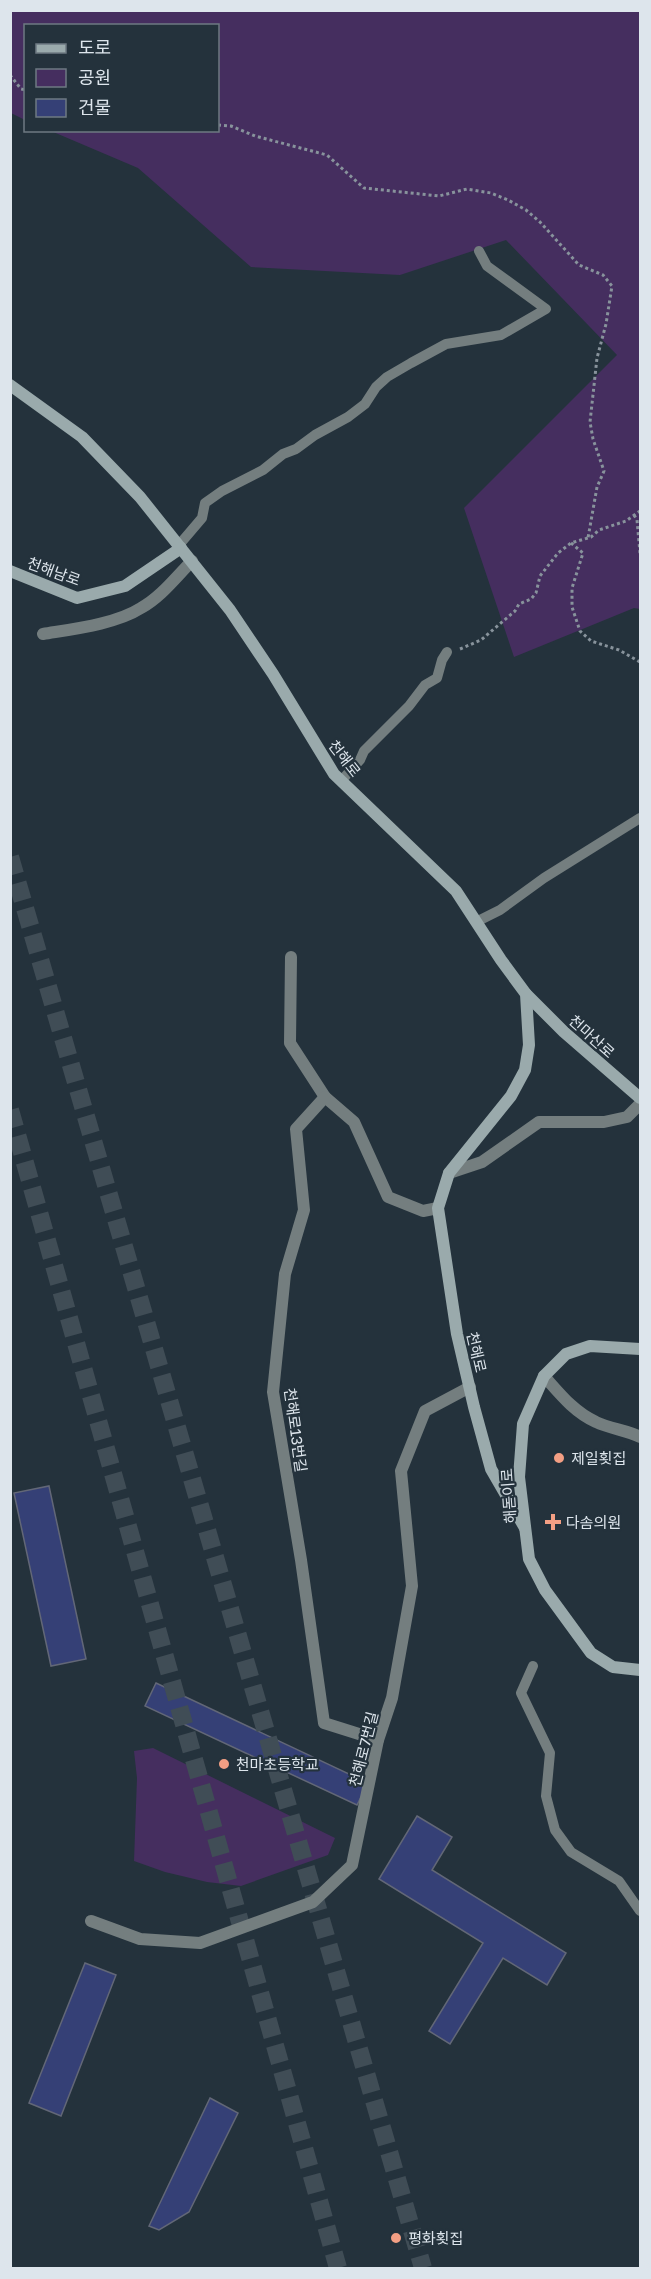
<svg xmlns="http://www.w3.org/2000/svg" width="651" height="2279" viewBox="0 0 651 2279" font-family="'Golos Text','Noto Sans KR',sans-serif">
<rect width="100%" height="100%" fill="#24323c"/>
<g fill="#452e5f">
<polygon points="11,11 640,11 640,609 634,608 514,657 464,508 617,355 506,240 400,275 251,267 138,168 51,131 218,130 218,26 26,26 25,120 11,113"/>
<polygon points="153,1748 335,1838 328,1855 241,1886 207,1882 165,1872 134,1861 137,1778 134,1751"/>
</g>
<g fill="#354076" stroke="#626777" stroke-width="1.5">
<polygon points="49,1486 86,1659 51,1666 14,1493"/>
<polygon points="156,1683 368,1783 357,1805 145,1706"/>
<polygon points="417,1816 452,1837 432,1870 566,1953 547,1985 503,1958 450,2044 429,2031 483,1943 379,1879"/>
<polygon points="85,1963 116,1975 61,2116 29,2103"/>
<polygon points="210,2098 238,2113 189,2212 159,2230 149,2226"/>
</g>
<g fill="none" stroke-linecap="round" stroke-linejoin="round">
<g stroke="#404d56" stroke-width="18" stroke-dasharray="18 9" stroke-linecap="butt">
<polyline points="10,857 423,2268"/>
<polyline points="10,1110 338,2268"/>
</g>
<g stroke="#88939c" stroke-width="3" stroke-dasharray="3 3" stroke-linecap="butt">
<polyline points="10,75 21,89 26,90"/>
<polyline points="218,125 231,126 255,136 327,155 364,188 439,196 467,189 491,193 508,200 526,210 540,222 579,265 603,275 612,286 606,324 597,358 590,422 593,439 604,471 597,487 588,538"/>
<polyline points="634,515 637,520 640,553"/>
<polyline points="571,543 583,553 572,588 572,607 580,631 591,641 619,650 640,662"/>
<polyline points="460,649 481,640 515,611 519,604 531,599 536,593 540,576 558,553 571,543 591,537 599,530 626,521 640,511"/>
</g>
<g stroke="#747e7f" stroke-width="10">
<polyline points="179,545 202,518 205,503 222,491 263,470 283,454 296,449 315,435 348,417 365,404 376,387 387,377 411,363 446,344 501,335 546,309 487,266 479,251"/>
<polyline points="341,781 360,760 364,751 409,706 425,685 437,678 442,660 447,652"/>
<polyline points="476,922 500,910 544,878 640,818"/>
<polyline points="533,1666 521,1693 550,1753 546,1796 555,1830 571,1852 619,1881 640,1911"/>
</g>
<g stroke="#747e7f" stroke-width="12">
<path d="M43,634C73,629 116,624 141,608C161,597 176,577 192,561"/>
<polyline points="291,957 290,1043 325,1097 354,1122 388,1197 423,1211 438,1208"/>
<polyline points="325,1097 296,1129 304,1210 285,1274 273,1392 301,1560 324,1723 378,1740"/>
<polyline points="449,1173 482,1162 539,1122 604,1122 627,1117 640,1104"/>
<path d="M544,1376C560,1394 574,1412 596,1422C610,1429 627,1430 640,1437"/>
<polyline points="91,1921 140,1939 200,1943 313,1902 352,1865 378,1740 392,1698 412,1586 401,1471 425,1411 470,1387"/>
</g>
<g stroke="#9aaaac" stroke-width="12">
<polyline points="10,385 82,437 140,497 230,610 273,674 334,774 456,891 501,960 526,994 529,1045 525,1070 511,1096 449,1173 438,1208 457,1334 474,1407 491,1469 525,1528"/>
<polyline points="10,571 77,598 125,586 181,548"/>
<polyline points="526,994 564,1032 640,1098"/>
<polyline points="640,1349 590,1346 566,1354 544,1376 523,1424 519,1477 529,1559 545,1590 591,1653 613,1667 640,1670"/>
</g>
</g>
<g fill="#f39f84" stroke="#24323c" stroke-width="2">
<circle cx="559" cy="1458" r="6"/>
<path d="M550 1513h6v6h6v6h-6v6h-6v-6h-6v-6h6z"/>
<circle cx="224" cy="1764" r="6"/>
<circle cx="396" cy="2238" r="6"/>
</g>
<g text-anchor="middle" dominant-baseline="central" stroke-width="4.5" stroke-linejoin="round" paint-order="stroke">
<g font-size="15" fill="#dde5ec" stroke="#24323c">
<text transform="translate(54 571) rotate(20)">천해남로</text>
<text transform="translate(345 758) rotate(52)">천해로</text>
<text transform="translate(592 1036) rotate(42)">천마산로</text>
<text transform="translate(477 1352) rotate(77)">천해로</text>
<text transform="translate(296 1430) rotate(82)">천해로13번길</text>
<text transform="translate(508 1496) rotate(-94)">해돋이로</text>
<text transform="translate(363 1749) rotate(-76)">천해로7번길</text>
</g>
<g font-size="15" fill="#dde5ec" stroke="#24323c" text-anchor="start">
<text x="571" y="1458">제일횟집</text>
<text x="566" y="1522">다솜의원</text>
<text x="236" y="1764">천마초등학교</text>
<text x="408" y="2238">평화횟집</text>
</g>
</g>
<rect width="651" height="2279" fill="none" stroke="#dde5ec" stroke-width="24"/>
<rect x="24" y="24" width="195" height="108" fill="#24323c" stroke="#6e7a82" stroke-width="1.5"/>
<rect x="36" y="44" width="30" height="9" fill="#9aaaac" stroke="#6e7a82" stroke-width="1.5"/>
<text x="78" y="54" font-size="18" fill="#dde5ec">도로</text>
<rect x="36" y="69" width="30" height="18" fill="#452e5f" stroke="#6e7a82" stroke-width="1.5"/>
<text x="78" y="84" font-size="18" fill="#dde5ec">공원</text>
<rect x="36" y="99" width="30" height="18" fill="#354076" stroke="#6e7a82" stroke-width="1.5"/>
<text x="78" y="114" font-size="18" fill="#dde5ec">건물</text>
</svg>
